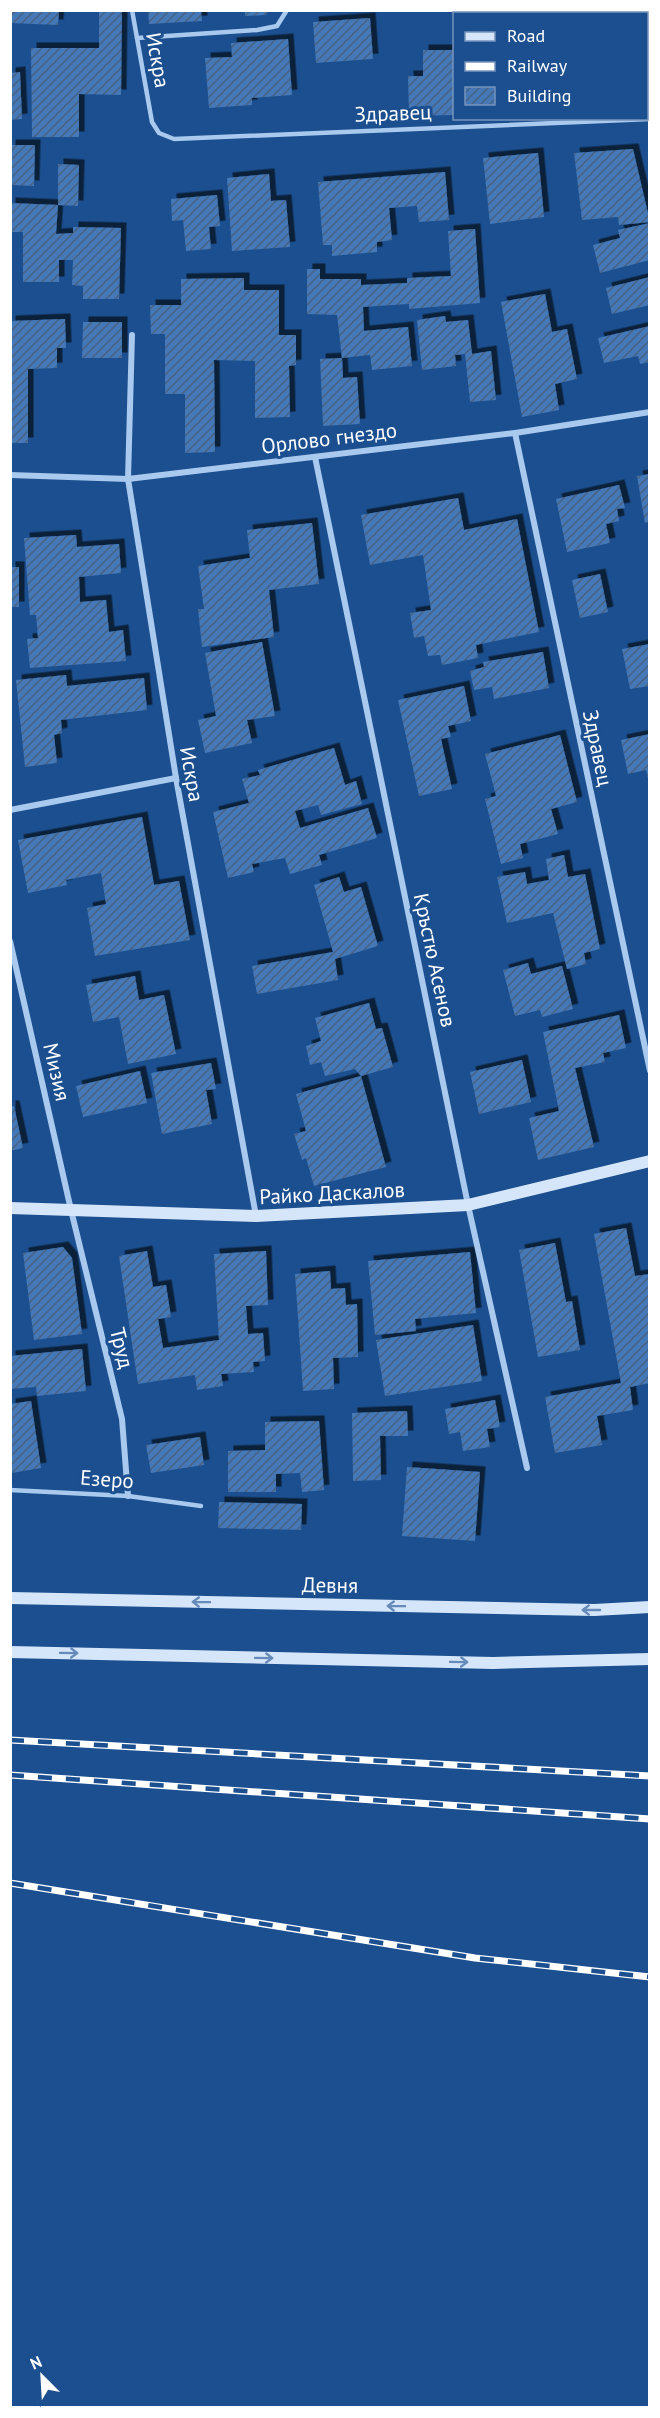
<svg xmlns="http://www.w3.org/2000/svg" width="660" height="2418" viewBox="0 0 660 2418" font-family="'PT Sans',sans-serif">
<defs>
<pattern id="building-hatch" width="6" height="6" patternUnits="userSpaceOnUse" patternTransform="scale(1.5)"><rect width="6" height="6" fill="#4478b7"/><path d="M-1 1l2-2M0 6l6-6M5 7l2-2" fill="none" stroke="#486282"/></pattern>
<filter id="shadow"><feDropShadow dx="5.5" dy="-5.5" stdDeviation="0" flood-color="#0009"/></filter>
</defs>
<rect width="100%" height="100%" fill="#1b4f8f"/>
<g fill="url(#building-hatch)" filter="url(#shadow)">
<polygon points="10,10 59,10 58,25 10,23"/>
<polygon points="99,10 122,10 121,95 79,94 79,137 32,137 31,48 99,48"/>
<polygon points="148,10 201,10 202,21 149,24"/>
<polygon points="245,10 268,10 266,15 245,16"/>
<polygon points="500,10 562,10 563,14 501,14"/>
<polygon points="370,18 373,59 316,63 313,22"/>
<polygon points="288,39 292,95 252,98 252,105 209,108 205,58 232,57 231,43"/>
<polygon points="423,50 454,50 454,115 409,116 408,76 423,76"/>
<polygon points="20,72 22,119 10,120 10,73"/>
<polygon points="10,145 35,145 34,186 10,185"/>
<polygon points="633,149 650,222 619,225 618,217 582,220 574,153"/>
<polygon points="538,153 544,217 490,224 483,158"/>
<polygon points="58,164 79,165 78,206 58,205"/>
<polygon points="445,172 449,220 419,222 417,206 389,208 392,240 377,242 377,252 332,256 332,245 323,245 318,182"/>
<polygon points="269,174 271,201 286,200 290,247 232,251 227,178"/>
<polygon points="217,195 220,226 209,227 211,249 186,251 183,220 172,221 171,199"/>
<polygon points="10,203 58,205 56,234 73,233 73,227 121,228 119,299 83,299 83,286 72,285 73,260 59,260 59,282 23,282 23,232 10,232"/>
<polygon points="650,223 650,260 600,273 593,245 620,238 618,230"/>
<polygon points="475,229 480,303 409,309 409,304 363,307 364,331 408,327 412,366 372,370 370,355 342,358 337,315 307,314 307,269 320,269 320,279 361,279 361,285 407,283 407,278 451,276 448,231"/>
<polygon points="650,277 650,305 612,314 606,288"/>
<polygon points="244,278 244,290 279,290 279,335 296,335 296,365 289,366 290,417 255,418 255,361 214,360 215,452 185,453 185,394 165,394 165,334 151,334 150,305 181,305 181,279"/>
<polygon points="545,294 552,332 567,329 577,379 555,384 559,410 522,417 501,302"/>
<polygon points="445,316 446,322 468,320 472,354 491,351 496,400 470,402 465,354 455,355 456,366 422,370 417,320"/>
<polygon points="65,319 66,348 57,348 57,368 28,369 28,443 10,443 10,321"/>
<polygon points="83,322 122,322 122,358 82,358"/>
<polygon points="650,326 650,362 640,364 638,356 604,363 598,338"/>
<polygon points="342,358 343,378 357,377 360,424 323,426 320,359"/>
<polygon points="650,474 650,522 645,523 637,476"/>
<polygon points="619,485 625,508 617,509 619,521 606,524 610,543 567,552 556,499"/>
<polygon points="458,498 464,530 517,519 539,632 476,645 478,658 442,665 440,655 428,656 424,636 414,638 410,613 431,610 423,555 370,565 361,515"/>
<polygon points="312,523 319,584 269,590 274,637 202,647 198,609 204,609 198,566 250,558 247,530"/>
<polygon points="76,535 77,547 119,544 121,573 79,577 80,602 106,600 109,632 123,630 126,661 30,668 27,639 38,638 36,615 30,615 24,538"/>
<rect x="10" y="567" width="9" height="40"/>
<polygon points="600,574 608,612 580,618 572,580"/>
<polygon points="262,642 275,716 247,720 252,743 205,753 198,720 216,716 205,653"/>
<polygon points="650,644 650,686 630,689 622,649"/>
<polygon points="543,652 549,688 494,699 492,687 474,690 470,671 484,667 483,662"/>
<polygon points="66,675 67,686 144,678 147,710 61,720 62,733 54,735 57,763 25,767 16,680"/>
<polygon points="464,686 471,721 448,726 451,737 441,739 452,789 419,796 398,700"/>
<polygon points="650,734 650,783 649,783 646,770 628,774 621,740"/>
<polygon points="560,735 577,802 551,809 558,834 520,844 523,858 501,864 485,799 496,796 485,754"/>
<polygon points="334,748 345,785 356,781 362,804 321,815 318,805 295,811 300,828 368,808 377,838 319,855 322,865 290,874 285,858 252,864 254,872 228,878 213,812 249,803 242,779 260,775 258,770"/>
<polygon points="142,817 154,885 179,881 190,940 95,956 87,908 106,904 101,873 66,880 67,885 28,893 18,840"/>
<polygon points="564,855 568,877 585,874 600,949 584,953 586,964 567,969 553,913 507,923 497,877 525,872 527,884 549,880 546,859"/>
<polygon points="339,877 344,892 361,887 378,946 335,959 338,980 257,994 252,966 333,952 314,885"/>
<polygon points="528,963 531,974 562,966 573,1009 542,1017 540,1010 515,1016 503,970"/>
<polygon points="135,976 139,1000 164,995 176,1054 128,1064 119,1017 93,1022 86,985"/>
<polygon points="369,1003 376,1029 382,1028 393,1067 361,1076 355,1069 325,1076 321,1062 310,1065 306,1046 321,1041 315,1018"/>
<polygon points="619,1015 626,1048 603,1053 605,1062 575,1068 594,1147 538,1160 529,1118 559,1111 543,1032"/>
<polygon points="522,1060 531,1102 479,1114 470,1072"/>
<polygon points="211,1063 216,1089 206,1090 212,1124 162,1134 151,1073"/>
<polygon points="140,1071 147,1103 83,1117 76,1086"/>
<polygon points="361,1076 386,1167 314,1186 306,1158 302,1160 294,1134 306,1131 296,1094"/>
<polygon points="10,1106 14,1106 23,1148 10,1151"/>
<polygon points="626,1228 635,1276 650,1274 650,1383 630,1387 633,1410 597,1416 602,1445 555,1453 545,1397 621,1383 594,1234"/>
<polygon points="555,1243 566,1302 572,1301 580,1350 538,1357 519,1250"/>
<polygon points="63,1247 72,1258 82,1334 34,1340 23,1253"/>
<polygon points="147,1251 153,1287 166,1285 171,1317 158,1319 163,1348 219,1340 214,1254 266,1251 268,1305 246,1306 248,1334 263,1333 265,1361 253,1362 254,1372 221,1374 223,1386 197,1390 195,1375 138,1384 119,1256"/>
<polygon points="470,1252 476,1313 415,1319 416,1331 375,1335 368,1261"/>
<polygon points="330,1271 331,1289 345,1288 346,1305 357,1304 358,1357 333,1358 334,1389 303,1391 295,1274"/>
<polygon points="473,1325 482,1381 385,1396 376,1340"/>
<polygon points="82,1349 86,1391 37,1396 36,1387 10,1389 10,1356"/>
<polygon points="495,1400 500,1427 487,1429 490,1447 463,1451 460,1432 449,1434 445,1409"/>
<polygon points="31,1401 41,1468 12,1473 10,1404"/>
<polygon points="407,1411 408,1436 380,1436 381,1480 353,1481 352,1413"/>
<polygon points="319,1421 324,1490 302,1492 300,1473 276,1474 276,1492 228,1492 228,1451 265,1450 265,1422"/>
<polygon points="200,1437 204,1465 151,1473 146,1445"/>
<polygon points="407,1467 480,1472 475,1541 402,1536"/>
<polygon points="219,1502 302,1504 301,1530 218,1528"/>
</g>
<g fill="none" stroke-linecap="round" stroke-linejoin="round">
<g stroke="#a9c9ee" stroke-width="4.5">
<polyline points="132,10 152,122 159,133 174,139 650,119"/>
<polyline points="137,38 257,30 277,26 287,10"/>
<polyline points="10,1490 128,1496 201,1506"/>
</g>
<g stroke="#a9c9ee" stroke-width="6">
<polyline points="619,10 620,14"/>
<polyline points="646,102 650,112"/>
<polyline points="132,335 128,479 176,778 256,1216"/>
<polyline points="515,433 650,1071"/>
<polyline points="315,457 468,1205 527,1468"/>
<polyline points="10,475 128,479 515,433 650,412"/>
<polyline points="10,810 176,778"/>
<polyline points="10,941 71,1210 122,1419 128,1496"/>
</g>
<g stroke="#d6e6fa" stroke-width="12">
<polyline points="10,1208 256,1216 468,1205 650,1161"/>
<polyline points="10,1598 594,1610 650,1607"/>
<polyline points="10,1652 493,1663 650,1659"/>
</g>
<defs>
<g id="rail">
<polyline points="10,1740 650,1776"/>
<polyline points="10,1775 650,1819"/>
<polyline points="10,1883 475,1958 650,1977"/>
</g>
</defs>
<use href="#rail" stroke="#fff" stroke-width="7"/>
<use href="#rail" stroke="#1b4f8f" stroke-width="4.5" stroke-dasharray="14" stroke-linecap="butt"/>
</g>
<defs><path id="oneway-shaft" d="M-6 0H5M1.5-3L5.5 0L1.5 3" fill="none" stroke-width="1.6" stroke-linecap="round" stroke-linejoin="round" transform="scale(1.5)"/></defs>
<g stroke="#668bba">
<use href="#oneway-shaft" transform="translate(201 1602) rotate(-179)"/>
<use href="#oneway-shaft" transform="translate(396 1606) rotate(-179)"/>
<use href="#oneway-shaft" transform="translate(591 1610) rotate(180)"/>
<use href="#oneway-shaft" transform="translate(69 1653) rotate(1)"/>
<use href="#oneway-shaft" transform="translate(264 1658) rotate(1)"/>
<use href="#oneway-shaft" transform="translate(459 1662) rotate(1)"/>
</g>
<g text-anchor="middle" dominant-baseline="central" stroke-width="6" stroke-linejoin="round" paint-order="stroke">
<g font-size="21" fill="#fff" stroke="#1b4f8f">
<text transform="translate(158 60) rotate(80)">Искра</text>
<text transform="translate(393 113) rotate(-2)">Здравец</text>
<text transform="translate(329 438) rotate(-7)">Орлово гнездо</text>
<text transform="translate(598 748) rotate(78)">Здравец</text>
<text transform="translate(192 774) rotate(80)">Искра</text>
<text transform="translate(435 960) rotate(78)">Кръстю Асенов</text>
<text transform="translate(57 1072) rotate(77)">Мизия</text>
<text transform="translate(332 1193) rotate(-3)">Райко Даскалов</text>
<text transform="translate(122 1348) rotate(76)">Труд</text>
<text transform="translate(107 1479) rotate(4)">Езеро</text>
<text transform="translate(330 1585) rotate(1)">Девня</text>
</g>
</g>
<rect width="660" height="2418" fill="none" stroke="#ffffff" stroke-width="24"/>
<rect x="453" y="12" width="195" height="108" fill="#1b4f8f" stroke="#7695bc" stroke-width="1.5"/>
<rect x="465" y="32" width="30" height="9" fill="#d6e6fa" stroke="#7695bc" stroke-width="1.5"/>
<text x="507" y="42" font-size="18" fill="#ffffff">Road</text>
<rect x="465" y="62" width="30" height="9" fill="#ffffff" stroke="#7695bc" stroke-width="1.5"/>
<text x="507" y="72" font-size="18" fill="#ffffff">Railway</text>
<rect x="465" y="87" width="30" height="18" fill="url(#building-hatch)" stroke="#7695bc" stroke-width="1.5"/>
<text x="507" y="102" font-size="18" fill="#ffffff">Building</text>
<g transform="translate(42 2376) rotate(336)" stroke="#1b4f8f" stroke-width="4.5" paint-order="stroke">
<path d="M0-4.5L10 22L0 15L-10 22Z" fill="#ffffff"/>
<text y="-9" font-size="16" font-weight="bold" text-anchor="middle" fill="#ffffff">N</text>
</g>
</svg>
